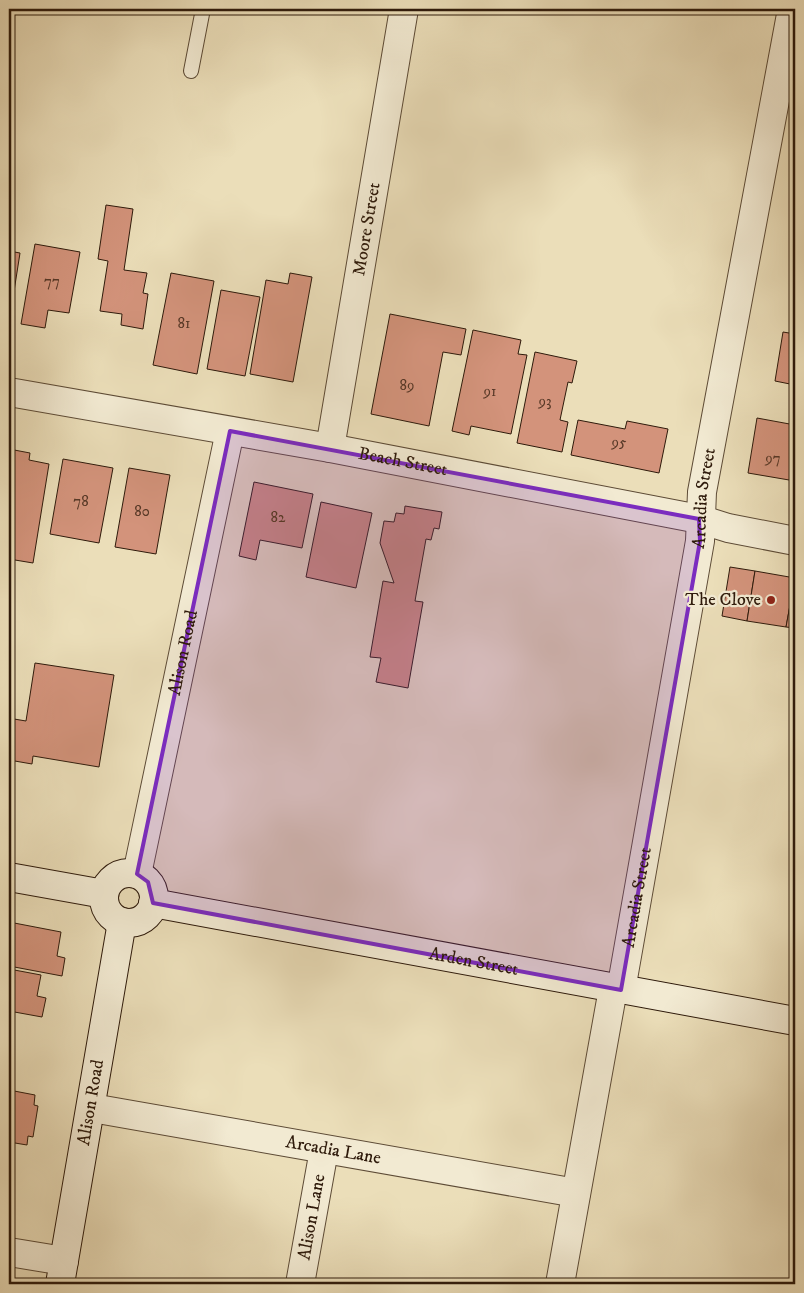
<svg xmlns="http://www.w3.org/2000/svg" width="804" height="1293" viewBox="0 0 804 1293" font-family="'IM FELL DW Pica',serif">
<rect width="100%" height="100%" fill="#ebdeb9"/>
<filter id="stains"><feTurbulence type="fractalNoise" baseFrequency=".004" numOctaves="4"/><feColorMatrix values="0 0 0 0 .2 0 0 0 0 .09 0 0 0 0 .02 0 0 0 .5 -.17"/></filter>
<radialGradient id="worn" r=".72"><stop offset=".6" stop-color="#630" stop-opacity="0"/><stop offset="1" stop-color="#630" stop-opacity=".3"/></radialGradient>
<g fill="#d3937b" stroke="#2e1a0b">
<polygon points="106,205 133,209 124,270 147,273 143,293 148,294 143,329 121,325 122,314 100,311 108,261 98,259"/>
<polygon points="35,244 80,252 69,313 48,310 45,328 21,324"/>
<polygon points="9,251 20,253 10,317 9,317"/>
<polygon points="171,273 214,281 197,374 153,365"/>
<polygon points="290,273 312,277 293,382 250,374 266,280 288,284"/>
<polygon points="221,290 260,297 245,376 207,369"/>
<polygon points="390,314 466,329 461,355 443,352 429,426 371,414"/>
<polygon points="473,330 521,340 518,354 527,355 511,434 471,426 469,435 452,431"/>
<polygon points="783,332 795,334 795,385 775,381"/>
<polygon points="535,352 577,361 572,383 568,382 560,420 568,422 562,452 517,443"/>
<polygon points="757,418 795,425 795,481 748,473"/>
<polygon points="578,420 625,429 627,421 668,429 659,473 571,455"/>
<polygon points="9,449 30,453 29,460 49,464 33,563 9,559"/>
<polygon points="63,459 113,468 99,543 50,534"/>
<polygon points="129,468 170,475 156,554 115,547"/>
<polygon points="254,482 313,494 302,548 260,540 256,560 239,556"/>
<polygon points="321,502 372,513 356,588 306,577"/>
<polygon points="405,506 442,512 439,529 434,528 431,540 426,539 415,601 423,602 408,688 376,682 381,658 370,657 383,581 394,583 380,543 384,521 394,522 396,513 404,514"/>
<polygon points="730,567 755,571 747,621 722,616"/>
<polygon points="755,571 795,578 786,627 747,621"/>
<polygon points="795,578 795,628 786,627"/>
<polygon points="35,663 114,675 99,767 33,756 32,764 9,760 14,719 26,721"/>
<polygon points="9,922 61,932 57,956 65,958 62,976 9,966"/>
<polygon points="9,969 41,975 37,996 46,998 42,1017 9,1011"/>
<polygon points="9,1090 35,1095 34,1105 38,1106 33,1137 28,1136 27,1145 9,1142"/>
<polygon points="9,1166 12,1167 9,1183"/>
</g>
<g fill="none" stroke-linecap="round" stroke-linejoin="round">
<defs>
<polyline id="lane" points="191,71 203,9"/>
<g id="street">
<path id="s1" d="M9,392L330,448L699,519L728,528L795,541"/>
<path id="s2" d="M330,448L404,9"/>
<path id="s3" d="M137,874L230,431"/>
<path id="s4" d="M621,990L700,541L702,492L792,9"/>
<path id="s5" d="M92,1108L576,1193"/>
<polyline points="9,1252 64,1261"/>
<path id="s6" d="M300,1284L324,1150"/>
<polyline points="560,1284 613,989"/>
</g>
<g id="secondary">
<circle cx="129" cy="898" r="25"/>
<polyline points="9,877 104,894"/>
<path id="s7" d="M153,903L795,1021"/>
<path id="s8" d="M60,1284L122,922"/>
</g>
</defs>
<use href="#lane" stroke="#5d4b36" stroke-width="16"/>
<use href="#street" stroke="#5d4b36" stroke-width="30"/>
<use href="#secondary" stroke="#2e1a0b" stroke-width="30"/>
<use href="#lane" stroke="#f2ead2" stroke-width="14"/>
<use href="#street" stroke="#f2ead2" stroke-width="28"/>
<use href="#secondary" stroke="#f2ead2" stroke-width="28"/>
</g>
<path fill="#7b2cbf" fill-opacity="0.2" stroke="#7b2cbf" stroke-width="4" stroke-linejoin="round" d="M230,431L699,519L700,541L621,990L153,903L148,882L137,874Z"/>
<circle fill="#8f2418" stroke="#f2ead2" stroke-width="2" cx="771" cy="600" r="5"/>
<g text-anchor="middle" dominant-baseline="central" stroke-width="4.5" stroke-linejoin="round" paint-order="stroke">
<g font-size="15" fill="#573827">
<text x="52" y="281">77</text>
<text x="184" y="323">81</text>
<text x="407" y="385">89</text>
<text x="490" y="391">91</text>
<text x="545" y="401">93</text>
<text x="619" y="442">95</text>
<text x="773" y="458">97</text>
<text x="81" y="501">78</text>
<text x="142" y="511">80</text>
<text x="278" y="517">82</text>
</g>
<g font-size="18" fill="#2e1a0b" stroke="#f2ead2">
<text stroke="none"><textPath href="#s2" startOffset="222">Moore Street</textPath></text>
<text stroke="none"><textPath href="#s1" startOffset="400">Beach Street</textPath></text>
<text stroke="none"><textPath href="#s4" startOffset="499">Arcadia Street</textPath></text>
<text stroke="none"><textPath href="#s3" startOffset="226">Alison Road</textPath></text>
<text stroke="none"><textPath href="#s4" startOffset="94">Arcadia Street</textPath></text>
<text stroke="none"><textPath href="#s7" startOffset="326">Arden Street</textPath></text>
<text stroke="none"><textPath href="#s8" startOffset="184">Alison Road</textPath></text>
<text stroke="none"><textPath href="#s5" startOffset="245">Arcadia Lane</textPath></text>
<text stroke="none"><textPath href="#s6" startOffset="68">Alison Lane</textPath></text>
</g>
<g font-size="18" fill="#2e1a0b" stroke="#f2ead2" text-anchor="end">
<text x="761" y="600">The Clove</text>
</g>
</g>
<rect width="804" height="1293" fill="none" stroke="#ebdeb9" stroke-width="30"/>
<rect x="10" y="10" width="784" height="1273" fill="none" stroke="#2e1a0b" stroke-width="2.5"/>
<rect x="15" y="15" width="774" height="1263" fill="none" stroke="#2e1a0b"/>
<rect width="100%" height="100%" filter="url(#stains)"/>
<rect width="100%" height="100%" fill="url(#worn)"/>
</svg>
